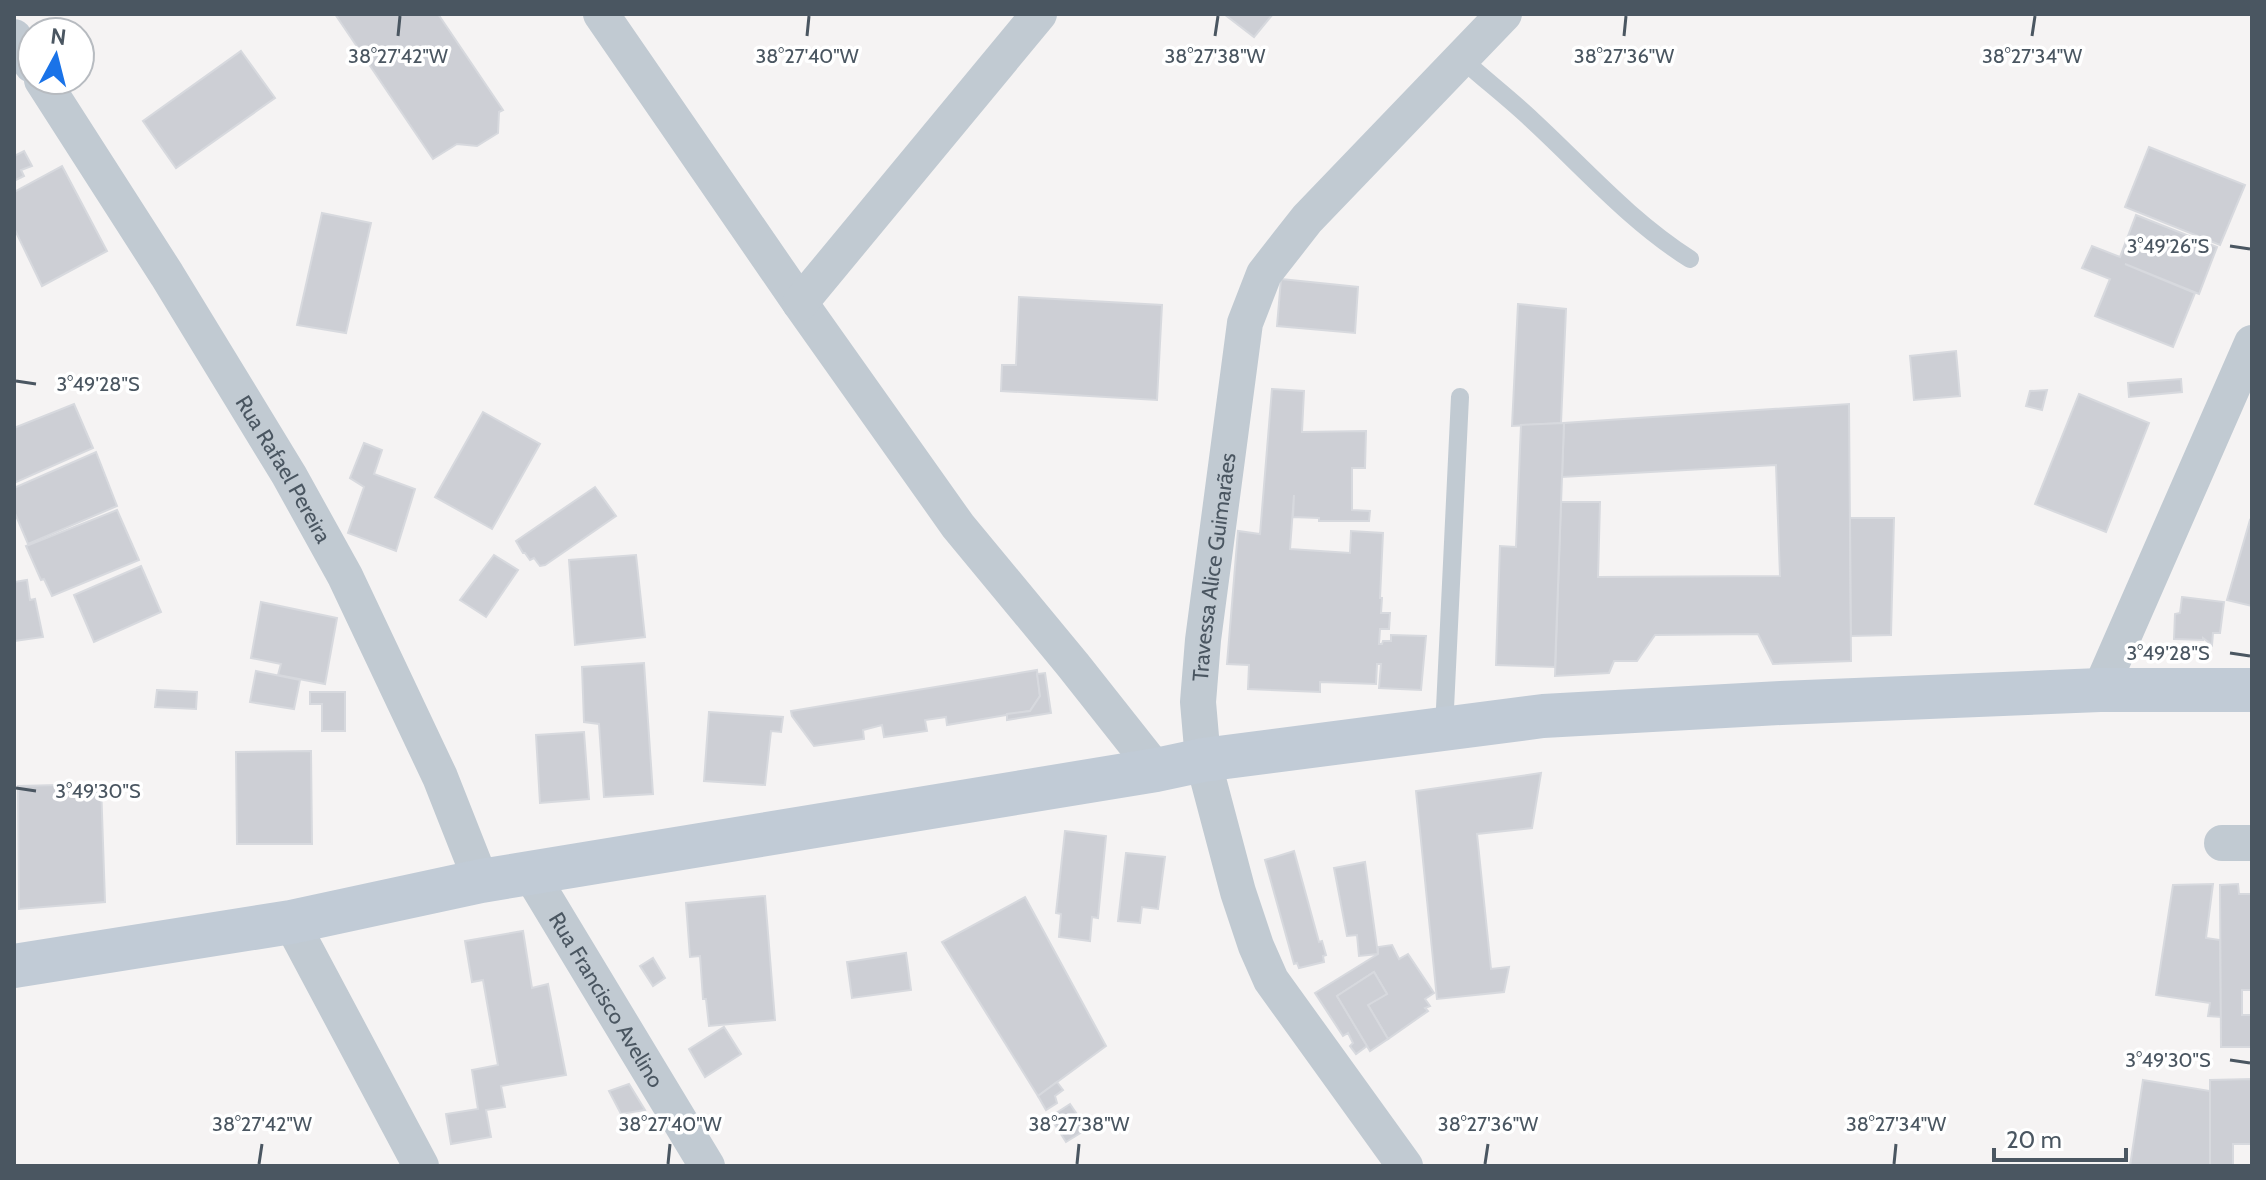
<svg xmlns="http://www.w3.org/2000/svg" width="2266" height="1180" viewBox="0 0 2266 1180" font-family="Cabin,sans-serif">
<rect width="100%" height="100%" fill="#f5f3f3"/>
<g fill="#cdcfd5" stroke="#d7d9de" stroke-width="2">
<polygon points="335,14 438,14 503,110 499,112 498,133 477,146 457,144 433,159"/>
<polygon points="1224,14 1273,14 1254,37"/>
<polygon points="241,51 275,98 176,168 143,121"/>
<polygon points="2149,147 2245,185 2220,245 2125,207"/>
<polygon points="24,151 32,166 21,170 24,176 14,181 14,156"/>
<polygon points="62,166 107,251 42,286 14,228 14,192"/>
<polygon points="322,213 371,223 346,333 297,325"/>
<polygon points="2136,215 2217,247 2199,294 2125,264 2195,293 2173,347 2095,316 2110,279 2082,268 2092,246 2120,257"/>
<polygon points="1281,279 1358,287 1355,333 1277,326"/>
<polygon points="1019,297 1162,305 1157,400 1001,391 1002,365 1016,365"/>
<polygon points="1518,304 1566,309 1561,423 1512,426"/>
<polygon points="1956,351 1960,396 1914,400 1910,356"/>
<polygon points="2181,379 2182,392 2129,397 2128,383"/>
<polygon points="1272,389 1304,391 1302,432 1366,431 1365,468 1352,468 1352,510 1370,511 1369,521 1319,521 1319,518 1293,517 1294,495 1290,549 1350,553 1351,531 1383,533 1380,598 1382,598 1381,613 1390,613 1389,629 1380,629 1379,644 1382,644 1383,641 1391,641 1391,635 1426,636 1421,690 1379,688 1381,664 1377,664 1376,684 1320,682 1320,692 1248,689 1249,665 1227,664 1238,531 1260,534"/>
<polygon points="2047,390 2042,410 2026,406 2030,391"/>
<polygon points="2079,394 2149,423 2106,532 2035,504"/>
<polygon points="74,404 93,448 14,483 14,428"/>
<polygon points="1849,404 1851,661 1773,664 1758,634 1655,635 1637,661 1614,661 1609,673 1555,676 1561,502 1600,502 1598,577 1780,576 1776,465 1562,477 1564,423"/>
<polygon points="483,412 540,444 492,529 435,497"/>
<polygon points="1564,423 1555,667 1496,665 1500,546 1516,547 1521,425"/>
<polygon points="364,443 382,450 374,474 415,489 396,551 348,533 364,487 350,478"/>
<polygon points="96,452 117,506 28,544 14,511 14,488"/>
<polygon points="595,487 616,516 545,565 540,566 534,558 530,560 525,553 523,553 516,541"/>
<polygon points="117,510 139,560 52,596 44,579 41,580 26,546"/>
<polygon points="1850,518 1894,518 1891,635 1851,636"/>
<polygon points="2250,520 2252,521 2252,606 2227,600"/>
<polygon points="494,555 518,570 486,617 460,600"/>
<polygon points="636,555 645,637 575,645 569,560"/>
<polygon points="141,566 161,612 94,642 74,595"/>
<polygon points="27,580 30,600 35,599 43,637 14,641 14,582"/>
<polygon points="2182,597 2224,602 2220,633 2213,633 2212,645 2203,638 2203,640 2174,639 2175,614 2180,613"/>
<polygon points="261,602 337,618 325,684 278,675 281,664 251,658"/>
<polygon points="644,663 653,794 604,797 599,724 584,722 582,667"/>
<polygon points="1037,670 1040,696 1030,711 947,725 946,717 925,720 927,731 884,737 882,725 863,730 864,739 814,746 792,716 791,711"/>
<polygon points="256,671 300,680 294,709 250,702"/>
<polygon points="1045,673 1051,713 1007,720 1007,714 1030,711 1040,696 1037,674"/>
<polygon points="157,690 197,692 196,709 155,707"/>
<polygon points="310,692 345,692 345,731 322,731 322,704 310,704"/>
<polygon points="709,712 783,717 781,732 771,731 765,785 704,781"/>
<polygon points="584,732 589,799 540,803 536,735"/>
<polygon points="311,751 312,844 237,844 236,752"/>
<polygon points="1541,773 1532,828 1477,834 1491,969 1509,967 1504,992 1437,999 1416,791"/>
<polygon points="101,784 105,902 19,909 18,786"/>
<polygon points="1065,831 1106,836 1098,918 1092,917 1090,941 1059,937 1061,914 1056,913"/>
<polygon points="1294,851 1319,942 1322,941 1326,955 1323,956 1324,962 1299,968 1297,963 1294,964 1265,860"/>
<polygon points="1126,853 1165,857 1158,909 1142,907 1140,923 1118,921"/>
<polygon points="1365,862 1378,954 1359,956 1357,935 1347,936 1334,868"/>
<polygon points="2213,884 2206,938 2220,940 2221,1017 2208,1016 2210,1003 2156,995 2173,885"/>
<polygon points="2238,884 2239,894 2252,894 2252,990 2242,990 2242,1015 2252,1015 2252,1047 2221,1047 2220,885"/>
<polygon points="765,896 775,1020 709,1026 706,999 703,999 700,956 690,957 686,903"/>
<polygon points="1025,897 1106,1046 1038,1096 942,942"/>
<polygon points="523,931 532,988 548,984 566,1075 501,1086 505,1107 486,1110 491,1137 451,1144 446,1114 478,1109 472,1070 498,1065 483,980 472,982 465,941"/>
<polygon points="1392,945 1399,959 1408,954 1434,993 1425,999 1430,1006 1425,1008 1428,1011 1388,1039 1368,1005 1387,994 1374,972 1337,996 1367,1046 1356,1054 1350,1046 1353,1043 1348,1033 1343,1036 1315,993 1378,954 1378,947"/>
<polygon points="906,953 911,990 852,998 847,962"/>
<polygon points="653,958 665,978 653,986 640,966"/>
<polygon points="1374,972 1387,994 1368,1005 1388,1039 1370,1051 1337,996"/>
<polygon points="724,1027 741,1054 705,1077 689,1049"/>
<polygon points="2252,1079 2252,1144 2233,1144 2233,1166 2210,1166 2210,1080"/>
<polygon points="2143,1080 2210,1091 2210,1166 2130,1166"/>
<polygon points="1057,1082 1063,1090 1055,1096 1057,1103 1046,1110 1038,1096"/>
<polygon points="629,1084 645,1110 621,1114 609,1091"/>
<polygon points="1070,1104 1087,1129 1066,1142 1050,1117"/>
</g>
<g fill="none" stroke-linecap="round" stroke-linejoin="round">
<g stroke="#c1cad2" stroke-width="18">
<path d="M1462,59C1485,80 1510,99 1532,120C1584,168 1630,221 1690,259"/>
<polyline points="1444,729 1460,397"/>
</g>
<g stroke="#c1cad2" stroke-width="36">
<polyline points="601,14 800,303 958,526 1073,665 1156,770"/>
<polyline points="14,37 32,65"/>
<path id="s1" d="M42,80L167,275L289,475L345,576L440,777L481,881"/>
<polyline points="800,303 1039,14"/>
<polyline points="2100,690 2252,343"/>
<polyline points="2222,843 2252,843"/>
<path id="s2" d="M530,873L707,1166"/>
<polyline points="291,922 421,1166"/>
<path id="s3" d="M1405,1166L1271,980L1256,946L1238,892L1203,760L1198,702L1203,640L1245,323L1264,274L1307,219L1504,14"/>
</g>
<polyline stroke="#c1cbd6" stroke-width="44" points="14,966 291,922 481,881 1156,770 1203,760 1543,716 1781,703 2100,690 2252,690"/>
</g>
<path fill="none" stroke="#4a5661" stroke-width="3" d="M398,36L400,16M807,36L809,16M1215,36L1218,16M1624,36L1626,16M2032,36L2035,16M2230,246L2250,249M16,381L36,384M2230,653L2250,656M16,788L36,791M2230,1060L2250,1063M259,1164L262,1144M668,1164L670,1144M1077,1164L1079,1144M1485,1164L1488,1144M1894,1164L1896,1144"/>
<g text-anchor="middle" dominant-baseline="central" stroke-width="7" stroke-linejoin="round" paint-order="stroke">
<g font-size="22" fill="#4a5661" stroke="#fff">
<text stroke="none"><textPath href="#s1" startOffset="458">Rua Rafael Pereira</textPath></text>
<text stroke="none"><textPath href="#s3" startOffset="654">Travessa Alice Guimarães</textPath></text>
<text stroke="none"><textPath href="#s2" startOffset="148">Rua Francisco Avelino</textPath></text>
</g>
</g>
<g font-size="20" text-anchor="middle" fill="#4a5661" stroke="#fff" stroke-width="7" stroke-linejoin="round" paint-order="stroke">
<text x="398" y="63">38°27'42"W</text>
<text x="807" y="63">38°27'40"W</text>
<text x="1215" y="63">38°27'38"W</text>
<text x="1624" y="63">38°27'36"W</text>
<text x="2032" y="63">38°27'34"W</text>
<text x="2168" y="253">3°49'26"S</text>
<text x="98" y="391">3°49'28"S</text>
<text x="2168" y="660">3°49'28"S</text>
<text x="98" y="798">3°49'30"S</text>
<text x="2168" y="1067">3°49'30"S</text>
<text x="262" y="1131">38°27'42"W</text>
<text x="670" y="1131">38°27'40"W</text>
<text x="1079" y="1131">38°27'38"W</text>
<text x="1488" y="1131">38°27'36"W</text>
<text x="1896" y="1131">38°27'34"W</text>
</g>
<rect width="2266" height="1180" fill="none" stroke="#4a5661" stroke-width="32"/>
<g transform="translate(56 56) rotate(7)"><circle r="38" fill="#ffffff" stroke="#b7bbc0" stroke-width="2"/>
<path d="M0-6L14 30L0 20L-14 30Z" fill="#1a73e8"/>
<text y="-12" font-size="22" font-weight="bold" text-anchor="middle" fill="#4a5661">N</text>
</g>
<path d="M1994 1148v12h132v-12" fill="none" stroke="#4a5661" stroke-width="4"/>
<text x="2006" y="1148" font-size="24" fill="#4a5661" stroke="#ffffff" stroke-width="6" paint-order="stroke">20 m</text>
</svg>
